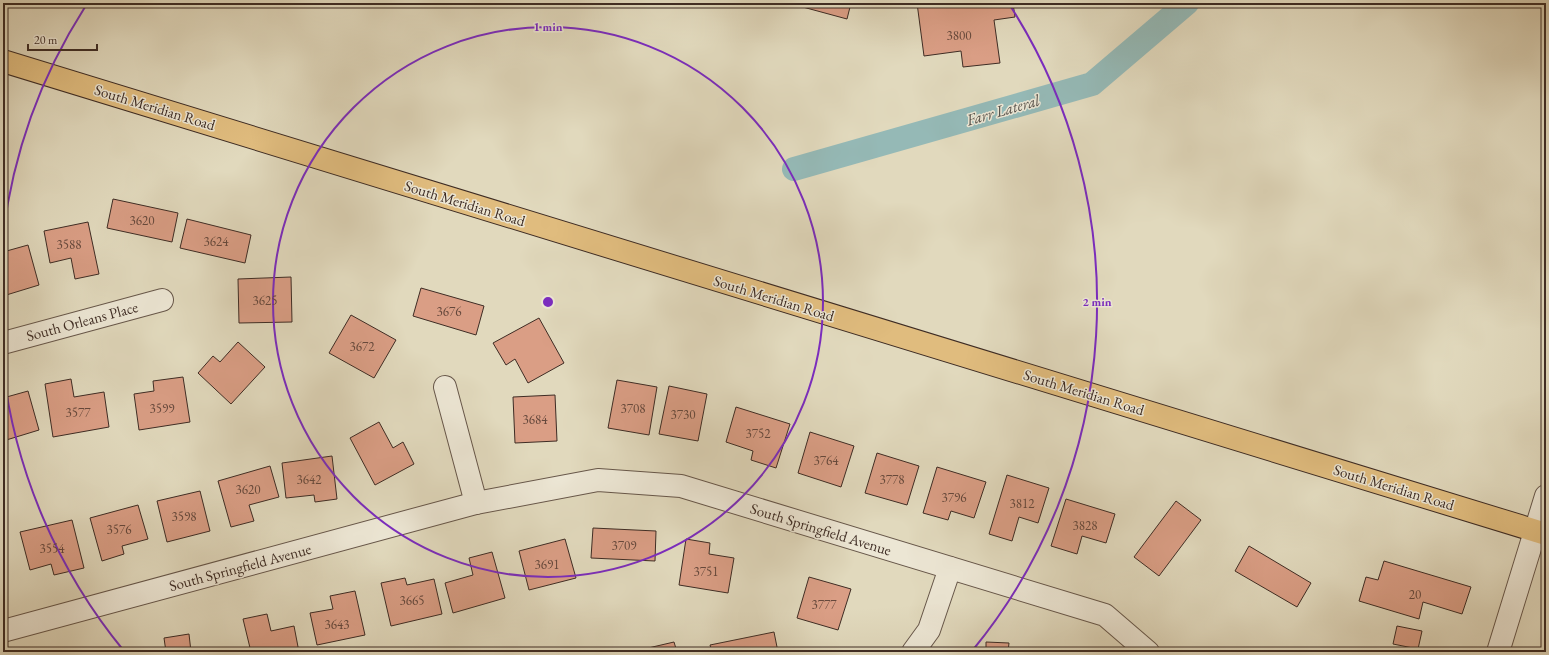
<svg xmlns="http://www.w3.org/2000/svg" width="1549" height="655" viewBox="0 0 1549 655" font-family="'EB Garamond',serif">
<rect width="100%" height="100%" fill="#e1d9bd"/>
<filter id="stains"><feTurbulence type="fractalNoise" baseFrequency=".005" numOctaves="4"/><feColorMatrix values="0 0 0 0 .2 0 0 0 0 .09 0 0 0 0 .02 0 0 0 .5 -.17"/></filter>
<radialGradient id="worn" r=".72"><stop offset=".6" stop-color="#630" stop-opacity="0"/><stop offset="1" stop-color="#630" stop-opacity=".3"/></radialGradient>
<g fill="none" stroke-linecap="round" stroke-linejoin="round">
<polyline stroke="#95b9b6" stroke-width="24" points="794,169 1092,84 1187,3"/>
</g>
<g fill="#da9e85" stroke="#3e2c24">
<polygon points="788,3 851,3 847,19"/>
<polygon points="917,3 1013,3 1015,17 994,20 1000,63 963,67 961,51 924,56"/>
<polygon points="113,199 178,213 172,242 107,228"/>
<polygon points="187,219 251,235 245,263 180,248"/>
<polygon points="88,222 99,274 75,279 71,258 50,263 44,231"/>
<polygon points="28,245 39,285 3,296 3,252"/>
<polygon points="291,277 292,322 239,323 238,279"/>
<polygon points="421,288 484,306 476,335 413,316"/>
<polygon points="351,315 396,340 374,378 329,353"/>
<polygon points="539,318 564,363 528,383 515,359 506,365 493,343"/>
<polygon points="238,342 265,367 231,404 198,373 213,356 220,362"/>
<polygon points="183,377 190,422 139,430 134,394 154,391 153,381"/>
<polygon points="71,379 74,397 104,392 109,427 53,437 45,384"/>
<polygon points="617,380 657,387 649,435 608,428"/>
<polygon points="669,386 707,394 698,441 659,434"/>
<polygon points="28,391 39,430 3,441 3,398"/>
<polygon points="555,395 557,441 515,443 513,397"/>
<polygon points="736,407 790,424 776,468 751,460 753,451 726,442"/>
<polygon points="379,422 393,448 403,442 414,464 375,485 350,438"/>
<polygon points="810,432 854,446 841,487 798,473"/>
<polygon points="877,453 919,466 907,505 865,493"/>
<polygon points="332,456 337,499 315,502 314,495 286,498 282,463"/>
<polygon points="270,466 279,497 249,505 254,521 231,527 218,481"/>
<polygon points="937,467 986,482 974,518 951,511 948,520 923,513"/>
<polygon points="1007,475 1049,488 1038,523 1019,517 1012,541 989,534"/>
<polygon points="200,491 210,531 167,542 157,501"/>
<polygon points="1066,499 1115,514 1106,543 1082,536 1077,554 1051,546"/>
<polygon points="1176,501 1201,520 1159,576 1134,557"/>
<polygon points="138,505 148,539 122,546 124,554 102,561 90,518"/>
<polygon points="72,520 84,568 54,575 51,564 30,570 20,532"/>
<polygon points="593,528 656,531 655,561 591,558"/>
<polygon points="565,539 576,578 529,590 519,551"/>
<polygon points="686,539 710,543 709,554 734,558 728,593 679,585"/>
<polygon points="1249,546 1311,583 1297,607 1235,571"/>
<polygon points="492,552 505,598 453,613 445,583 473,575 469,558"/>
<polygon points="1384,561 1471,587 1462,614 1423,602 1419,619 1359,601 1366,577 1378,580"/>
<polygon points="809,577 851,589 838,630 797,618"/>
<polygon points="405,578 407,585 434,579 442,614 391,626 381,583"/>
<polygon points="355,591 365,635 317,645 310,613 333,609 330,596"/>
<polygon points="267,614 271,631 294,626 299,652 251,652 243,619"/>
<polygon points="1397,626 1422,631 1418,649 1393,644"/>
<polygon points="774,632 778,652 712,652 710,645"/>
<polygon points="189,634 191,652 166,652 164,638"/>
<polygon points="674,642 677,652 631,652"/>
<polygon points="986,642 1009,643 1008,652 986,652"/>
</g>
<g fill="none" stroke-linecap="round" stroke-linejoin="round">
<defs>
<g id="minor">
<polyline points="3,343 162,300"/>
<polyline points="445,387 476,503"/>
<polyline points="3,631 476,503 598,480 681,486 1105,615 1148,652"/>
<polyline points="913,652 929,630 950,568"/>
</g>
<polyline id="tertiary" points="1498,652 1546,496"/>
<polyline id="primary" points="3,61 1546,534"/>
</defs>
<use href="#minor" stroke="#67574a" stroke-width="24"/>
<use href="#tertiary" stroke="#67574a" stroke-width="24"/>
<use href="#primary" stroke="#3e2c24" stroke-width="24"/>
<use href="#minor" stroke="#ece6d4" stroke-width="22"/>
<use href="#tertiary" stroke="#ece6d4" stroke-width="22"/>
<use href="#primary" stroke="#e0bc7e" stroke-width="22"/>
</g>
<g fill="none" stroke="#7b2cbf" stroke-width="2">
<circle cx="548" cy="302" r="275"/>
<path d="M124 651A549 549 0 0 1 3 369M3 235A549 549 0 0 1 85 7M1011 7A549 549 0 0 1 972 651"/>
</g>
<g text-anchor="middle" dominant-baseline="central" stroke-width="3" stroke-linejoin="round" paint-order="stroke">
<g font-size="13" fill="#65483c">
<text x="959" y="35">3800</text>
<text x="142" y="220">3620</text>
<text x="216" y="241">3624</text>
<text x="69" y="244">3588</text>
<text x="265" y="300">3625</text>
<text x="449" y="311">3676</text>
<text x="362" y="346">3672</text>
<text x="162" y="408">3599</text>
<text x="633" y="408">3708</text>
<text x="78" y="412">3577</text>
<text x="683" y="414">3730</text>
<text x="535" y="419">3684</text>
<text x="758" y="433">3752</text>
<text x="826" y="460">3764</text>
<text x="309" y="479">3642</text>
<text x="892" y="479">3778</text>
<text x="248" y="489">3620</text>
<text x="954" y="497">3796</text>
<text x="1022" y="503">3812</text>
<text x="184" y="516">3598</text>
<text x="1085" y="525">3828</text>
<text x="119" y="529">3576</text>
<text x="624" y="545">3709</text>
<text x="52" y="548">3554</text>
<text x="547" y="564">3691</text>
<text x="706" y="571">3751</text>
<text x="1415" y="594">20</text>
<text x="412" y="600">3665</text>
<text x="824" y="604">3777</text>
<text x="337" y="624">3643</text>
</g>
<g font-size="15" fill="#3e2c24" stroke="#ece6d4">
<text transform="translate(155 107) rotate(17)">South Meridian Road</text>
<text transform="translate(465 203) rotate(17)">South Meridian Road</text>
<text transform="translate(774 298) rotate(17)">South Meridian Road</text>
<text transform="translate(82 321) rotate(-15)">South Orleans Place</text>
<text transform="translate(1084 392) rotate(17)">South Meridian Road</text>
<text transform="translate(1394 487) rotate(17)">South Meridian Road</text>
<text transform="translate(821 529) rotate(17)">South Springfield Avenue</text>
<text transform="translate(240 567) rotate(-15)">South Springfield Avenue</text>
</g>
<g font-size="16" font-style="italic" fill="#544f48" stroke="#ece6d4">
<text transform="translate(1003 110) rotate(-16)">Farr Lateral</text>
</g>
</g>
<circle cx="548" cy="302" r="6" fill="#7b2cbf" stroke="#ece6d4" stroke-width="2"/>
<g font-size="12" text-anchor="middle" font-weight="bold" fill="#7b2cbf" stroke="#ece6d4" stroke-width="3" stroke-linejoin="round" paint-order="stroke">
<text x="548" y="31">1 min</text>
<text x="1097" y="306">2 min</text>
</g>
<rect width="1549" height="655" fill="none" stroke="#e1d9bd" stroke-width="16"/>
<rect x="4" y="4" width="1541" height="647" fill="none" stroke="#3e2c24" stroke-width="2"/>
<rect x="8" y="8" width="1533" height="639" fill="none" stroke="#3e2c24"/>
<path d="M28 44v6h69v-6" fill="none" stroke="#3e2c24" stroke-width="2"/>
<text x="34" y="44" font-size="12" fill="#3e2c24" stroke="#ece6d4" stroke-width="3" paint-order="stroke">20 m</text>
<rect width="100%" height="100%" filter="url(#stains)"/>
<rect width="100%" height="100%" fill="url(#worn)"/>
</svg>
